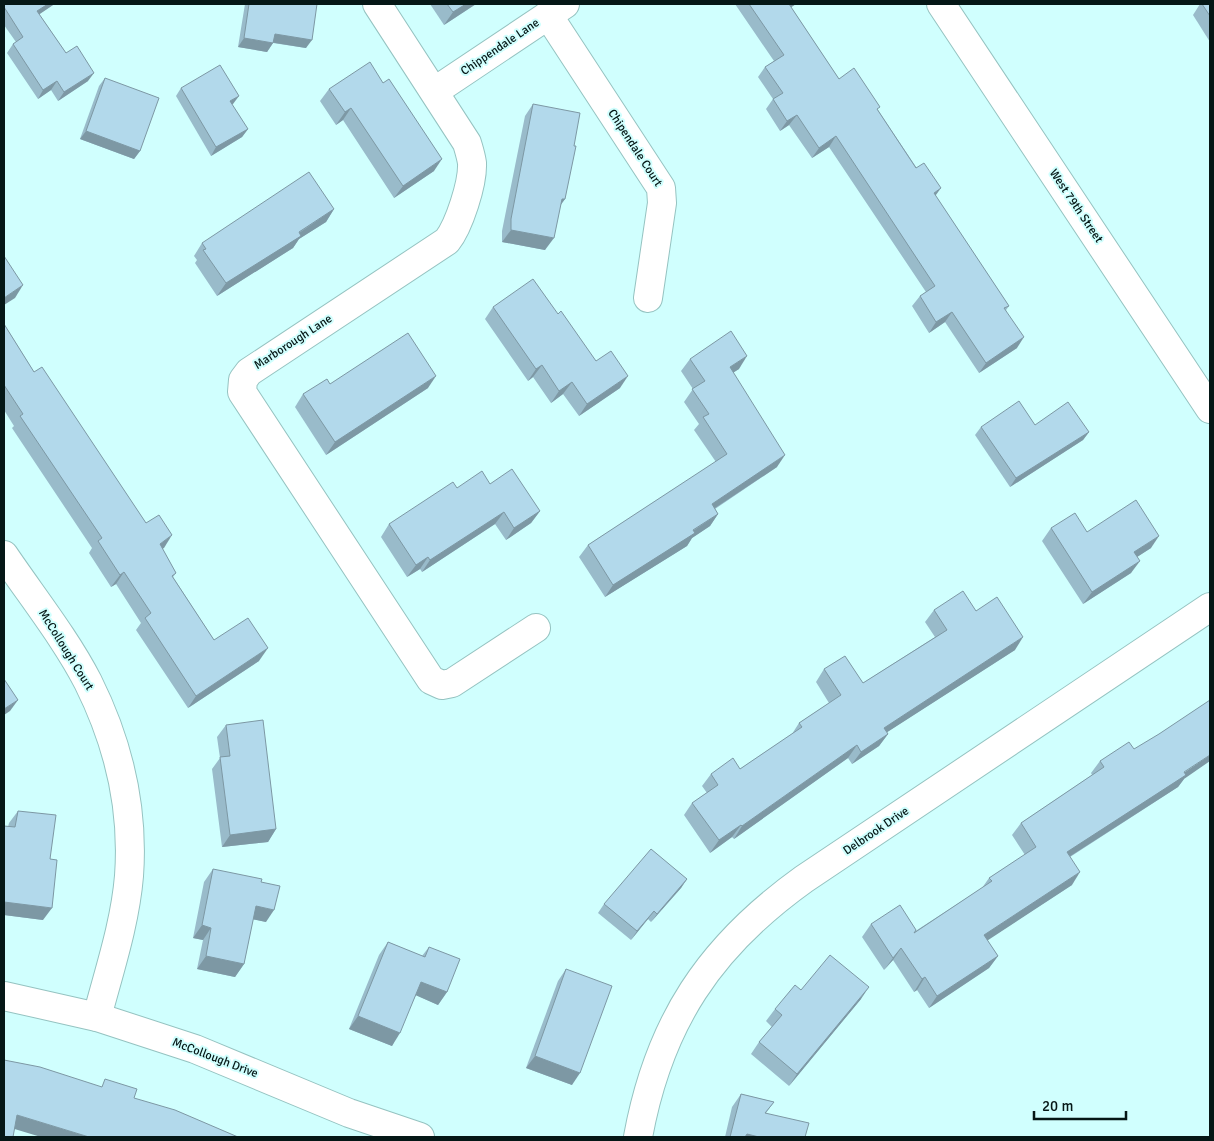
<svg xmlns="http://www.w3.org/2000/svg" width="1214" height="1141" viewBox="0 0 1214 1141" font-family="Signika,sans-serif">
<rect width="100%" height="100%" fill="#d0fffe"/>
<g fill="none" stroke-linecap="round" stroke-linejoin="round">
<defs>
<g id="minor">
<path d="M377,4L467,143C469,150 471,156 472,163C473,183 459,226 447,241L249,372L243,380L242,392L431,680L442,685L452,683L536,628"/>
<polyline points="548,15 661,188 662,203 648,298"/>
<polyline points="435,91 565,4"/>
<path d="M4,555C31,595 66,639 88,682C118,742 134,808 129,876C125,924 109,971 97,1017"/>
<polyline points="4,996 97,1017 195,1049 349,1113 420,1137"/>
<path d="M638,1137C659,1023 709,947 804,879L1210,607"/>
</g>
<polyline id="secondary" points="941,4 1210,409"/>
</defs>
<use href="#minor" stroke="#95c3c1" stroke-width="30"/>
<use href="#secondary" stroke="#95c3c1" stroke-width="30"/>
<use href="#minor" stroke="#fff" stroke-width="28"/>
<use href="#secondary" stroke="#fff" stroke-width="28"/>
</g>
<g fill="#99bbca">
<polygon points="4,4 54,4 53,5 39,14 66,53 88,81 58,101 51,90 38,99 7,53 13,44 16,42 4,25"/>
<polygon points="245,4 317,4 306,48 273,43 267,52 238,47"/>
<polygon points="430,4 476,4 444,25"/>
<polygon points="735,4 796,4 791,7 839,79 878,110 1009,306 1006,310 1017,348 979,373 945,322 929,333 912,306 920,296 926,292 829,147 812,158 789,125 780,131 766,109 773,99 758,77 765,67 774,61"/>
<polygon points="1200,4 1210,4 1210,42 1193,15"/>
<polygon points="105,78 140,151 134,159 80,139 99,86"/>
<polygon points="383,83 434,171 394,198 343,120 336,125 320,101 329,89"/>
<polygon points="181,88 248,129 242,137 211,156 176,96"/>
<polygon points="533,104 574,146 565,199 560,206 545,250 502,242 502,231 525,116"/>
<polygon points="334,209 326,222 299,239 293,248 217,296 195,263 197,260 194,256 202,243"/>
<polygon points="493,307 558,314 596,361 620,388 579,416 563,394 551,403 533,377 528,381 485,319"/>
<polygon points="4,324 34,372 146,523 164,548 162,548 176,573 173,577 214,640 259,661 188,708 136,630 141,623 116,584 111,587 89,553 92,548 12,428 14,426 4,410"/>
<polygon points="690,359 739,369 733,372 777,467 715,509 718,514 710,526 692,538 687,546 605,597 579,557 588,545 716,462 694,430 699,424 684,402 693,389 681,371"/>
<polygon points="330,384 428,388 326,455 295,407 303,394"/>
<polygon points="1035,425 1089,432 1083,440 1010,487 975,435 981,427"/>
<polygon points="490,484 540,511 531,523 506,540 495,524 422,572 420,569 407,577 381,537 389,524 457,488"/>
<polygon points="1051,528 1087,532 1151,548 1137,557 1131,573 1083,604 1042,541"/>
<polygon points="934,610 976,611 1015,650 887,732 888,734 879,746 852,764 848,758 734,839 732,837 710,853 684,815 692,803 707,793 702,786 711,774 740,769 792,734 799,723 829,703 816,682 824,669 863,683 935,637 925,622"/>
<polygon points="226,725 276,829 268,842 222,847 212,769 220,758 217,737"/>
<polygon points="1134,749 1184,779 1178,787 1070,857 1072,885 987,940 998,956 989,968 929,1008 917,990 914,992 893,960 884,970 862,937 871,924 914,932 982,888 989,878 1025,855 1012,835 1021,823 1092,775 1091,773 1100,761"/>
<polygon points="18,811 43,920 4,915 4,826 8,827 9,823"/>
<polygon points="213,869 261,882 266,922 253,919 244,964 235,977 197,969 203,940 193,938 204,882"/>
<polygon points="687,879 681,888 651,922 648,919 631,940 598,913 604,904"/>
<polygon points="388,942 422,956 429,947 447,992 438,1005 416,995 392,1046 349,1029 379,955"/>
<polygon points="566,969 572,1085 526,1068 558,981"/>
<polygon points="801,990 861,999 789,1086 751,1054 759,1042 772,1027 766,1021 775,1009"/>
<polygon points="741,1094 774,1102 766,1113 805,1137 725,1137 732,1107"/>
</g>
<g fill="#7d98a4">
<polygon points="48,4 54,4 53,5 31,20 37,11"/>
<polygon points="466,4 476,4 444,25 453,12"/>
<polygon points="788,4 796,4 781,14"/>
<polygon points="275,34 312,40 306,48 269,42"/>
<polygon points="244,38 273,43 267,52 238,47"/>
<polygon points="94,73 88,81 58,101 64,92"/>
<polygon points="57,81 51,90 38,99 43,90"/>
<polygon points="239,96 233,104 225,109 230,101"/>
<polygon points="351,108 343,120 336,125 345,112"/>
<polygon points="797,115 789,125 780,131 787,121"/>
<polygon points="248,129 242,137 211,156 216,147"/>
<polygon points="86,131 140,151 134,159 80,139"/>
<polygon points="836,136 829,147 812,158 819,148"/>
<polygon points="442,159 434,171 394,198 403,186"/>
<polygon points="941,188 933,199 934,193"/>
<polygon points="562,199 565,199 556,211"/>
<polygon points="334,209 326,222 299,239 293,248 217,296 226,283"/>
<polygon points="511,230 554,238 545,250 502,242"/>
<polygon points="23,285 15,298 4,305 4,298"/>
<polygon points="952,312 945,322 929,333 936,322"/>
<polygon points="1024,337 1017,348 979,373 986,363"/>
<polygon points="747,356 739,369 722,380 730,367"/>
<polygon points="542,365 533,377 528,381 536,369"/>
<polygon points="436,376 428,388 326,455 335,442"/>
<polygon points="628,376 620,388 579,416 587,404"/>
<polygon points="572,382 563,394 551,403 559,391"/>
<polygon points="1089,432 1083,440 1010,487 1016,478"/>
<polygon points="785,455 777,467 703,516 712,504"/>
<polygon points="540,511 531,523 506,540 514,528"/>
<polygon points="504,512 495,524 422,572 430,560"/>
<polygon points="718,514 710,526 692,538 687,546 605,597 613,585"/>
<polygon points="172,535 164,548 151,556 160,544"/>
<polygon points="1159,536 1151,548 1126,564 1134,552"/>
<polygon points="428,557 420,569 407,577 416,565"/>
<polygon points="1140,561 1131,573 1083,604 1092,592"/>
<polygon points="124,572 116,584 111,587 120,575"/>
<polygon points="1023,637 1015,650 875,740 884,728"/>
<polygon points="268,648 259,661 188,708 196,696"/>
<polygon points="18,700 10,711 4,715 4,709"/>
<polygon points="888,734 879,746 852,764 861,752"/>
<polygon points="857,745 848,758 734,839 742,826"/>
<polygon points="1210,755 1210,761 1184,779 1178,787 1058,864 1067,852"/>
<polygon points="741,825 732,837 710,853 719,840"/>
<polygon points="276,829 268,842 222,847 230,835"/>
<polygon points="1080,872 1072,885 976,948 984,935"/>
<polygon points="687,879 681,888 651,922 657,914"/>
<polygon points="4,902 52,908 43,920 4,915"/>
<polygon points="256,906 274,910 266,922 247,918"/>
<polygon points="654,911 648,919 631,940 637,931"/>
<polygon points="202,925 211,928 203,940 193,938"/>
<polygon points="901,948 893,960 884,970 893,958"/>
<polygon points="206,956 244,964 235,977 197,969"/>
<polygon points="998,956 989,968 929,1008 937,996"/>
<polygon points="925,977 917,990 914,992 922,979"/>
<polygon points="421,982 447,992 438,1005 413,994"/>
<polygon points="869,987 861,999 789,1086 797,1074"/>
<polygon points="358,1016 400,1033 392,1046 349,1029"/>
<polygon points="535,1056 580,1073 572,1085 526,1068"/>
<polygon points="17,1115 89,1137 41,1137 8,1127"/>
<polygon points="747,1134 759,1137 745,1137"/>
</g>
<g fill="#b2d9eb" stroke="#7d98a4">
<polygon points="4,4 48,4 37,11 66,53 77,46 94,73 64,92 57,81 43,90 13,44 23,37 4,7"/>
<polygon points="249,4 317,4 312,40 275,34 273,43 244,38"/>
<polygon points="447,4 466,4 453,12"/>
<polygon points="749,4 789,4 839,79 854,68 880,107 877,109 916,168 924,163 941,188 934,193 1009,306 1004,308 1024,337 986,363 952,312 936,322 920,296 935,286 836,136 819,148 797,115 787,121 773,99 783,93 765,67 784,55"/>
<polygon points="1202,4 1210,4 1210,16"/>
<polygon points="370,62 383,83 389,79 442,159 403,186 351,108 345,112 329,89"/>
<polygon points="220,65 239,96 230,101 248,129 216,147 181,88"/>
<polygon points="105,78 159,98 140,151 86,131"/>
<polygon points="533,104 580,113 574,146 576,146 565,199 562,199 554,238 511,230 511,219"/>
<polygon points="309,172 334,209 299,232 301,236 226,283 203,250 206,249 202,243"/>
<polygon points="4,256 23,285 4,298"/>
<polygon points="533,279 558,314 561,311 596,361 611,351 628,376 587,404 572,382 559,391 542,365 536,369 493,307"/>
<polygon points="4,324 34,372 42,367 146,523 159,515 172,535 160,544 176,573 172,576 214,640 248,618 268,648 196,696 145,618 151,613 124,572 120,575 98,541 102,538 20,416 23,414 4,385"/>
<polygon points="731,331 747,356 730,367 785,455 712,504 718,514 693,530 695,533 613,585 588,545 727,454 703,417 709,414 692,389 705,381 690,359"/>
<polygon points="408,333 436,376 335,442 303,394 327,379 330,384"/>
<polygon points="1019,401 1035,425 1068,402 1089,432 1016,478 981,427"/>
<polygon points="512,469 540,511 514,528 504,512 430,560 428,557 416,565 389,524 453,482 457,488 482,471 490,484"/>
<polygon points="1136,500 1159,536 1134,552 1140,561 1092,592 1051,528 1075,513 1087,532"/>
<polygon points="963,591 976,611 997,597 1023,637 884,728 888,734 861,752 857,745 742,826 741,825 719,840 692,803 718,785 711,774 733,758 740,769 802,727 799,723 841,695 824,669 845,656 863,683 947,630 934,610"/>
<polygon points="4,679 18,700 4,709"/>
<polygon points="1210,700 1210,755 1184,772 1186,775 1067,852 1080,872 984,935 998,956 937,996 925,977 922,979 901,948 893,958 871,924 900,905 916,930 914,933 992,881 989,878 1036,847 1021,823 1104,767 1100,761 1129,742 1134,749 1159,734"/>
<polygon points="263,720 276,829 230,835 220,757 230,756 226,725"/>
<polygon points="18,811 56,815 50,859 57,860 52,908 4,902 4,826 15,827"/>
<polygon points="651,849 687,879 657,914 654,911 637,931 604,904"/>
<polygon points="213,869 262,879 261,882 280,886 274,910 256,906 244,964 206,956 211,928 202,925"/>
<polygon points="388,942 425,957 429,947 460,959 447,992 421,982 400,1033 358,1016"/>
<polygon points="830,955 869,987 797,1074 759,1042 782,1015 775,1009 795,985 801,990"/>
<polygon points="566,969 612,986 580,1073 535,1056"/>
<polygon points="4,1060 40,1067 102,1087 105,1079 137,1089 134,1098 175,1110 238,1137 89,1137 17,1115 13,1137 4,1137"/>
<polygon points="741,1094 774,1102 765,1113 809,1123 805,1137 759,1137 747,1134 745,1137 730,1137"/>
</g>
<g text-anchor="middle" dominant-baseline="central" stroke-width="4" stroke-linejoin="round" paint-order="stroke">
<g font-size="12" fill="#051716" stroke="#d0fffe">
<text transform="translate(500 47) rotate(-34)">Chippendale Lane</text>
<text transform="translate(635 148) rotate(57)">Chipendale Court</text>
<text transform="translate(1076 206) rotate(56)">West 79th Street</text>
<text transform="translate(293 342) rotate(-33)">Marborough Lane</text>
<text transform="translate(66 650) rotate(58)">McCollough Court</text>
<text transform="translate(876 831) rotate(-34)">Delbrook Drive</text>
<text transform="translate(215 1058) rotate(21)">McCollough Drive</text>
</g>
</g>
<rect width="1214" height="1141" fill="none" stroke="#051716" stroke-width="10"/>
<path d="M1034 1111v8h92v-8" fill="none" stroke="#051716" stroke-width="2.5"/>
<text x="1042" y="1111" font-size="15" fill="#051716" stroke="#d0fffe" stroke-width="4" paint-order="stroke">20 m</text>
</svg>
